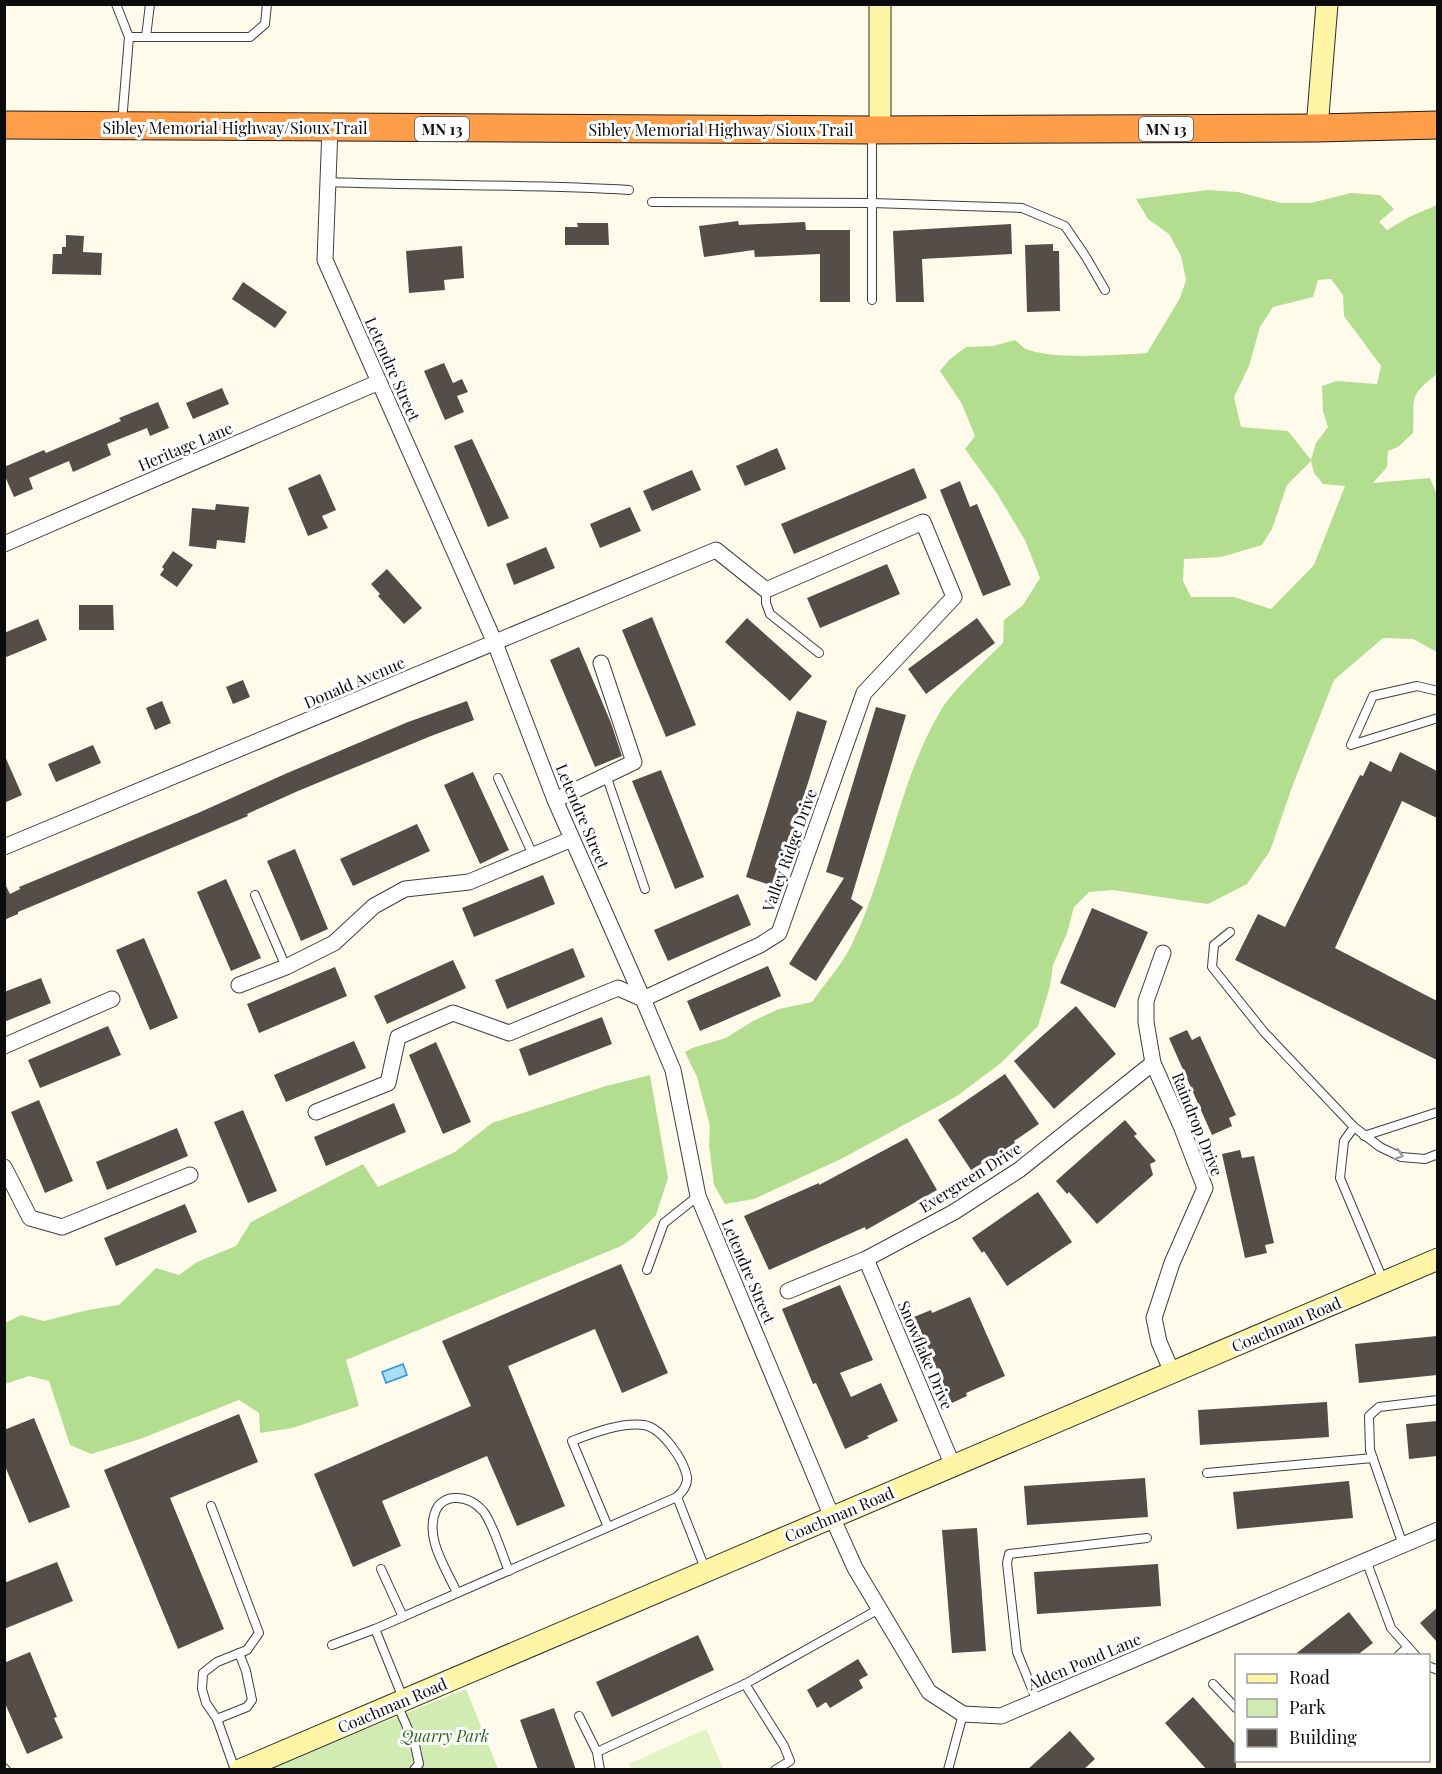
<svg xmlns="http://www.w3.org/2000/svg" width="1442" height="1774" viewBox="0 0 1442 1774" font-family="'Playfair Display',serif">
<rect width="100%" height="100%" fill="#fffbeb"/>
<polygon fill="#d0ecb2" points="466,1689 498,1769 265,1770"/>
<g fill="#b3de90" fill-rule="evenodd">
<path d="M1208,190L1238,192L1281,203H1311L1351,193L1380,195L1394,209L1379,222L1387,230L1409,217L1437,205V374C1407,397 1415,398 1413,433L1398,447L1388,451L1387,467L1373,483L1430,478L1437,495V652L1413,639L1383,638L1334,680L1292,787L1270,851L1247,884L1208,904L1113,890L1089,892L1074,907L1067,933L1053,965L1050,986L1038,1026L1001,1063L957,1096L841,1159L754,1199L725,1204L714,1185L709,1145L710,1126L697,1077L685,1052L692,1048L726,1038L753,1021L779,1009L812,1002C824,984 842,965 851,946C888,871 898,782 941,710C954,689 985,661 1003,643L1004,620L1023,605L1040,578L1025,540L996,492L965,449L975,436L962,404L940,371L949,360L966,347L993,346L1015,340C1019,343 1022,347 1026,349C1053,360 1117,355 1147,353L1180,298L1186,280L1181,256L1169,234L1148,219L1136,199ZM1331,279L1343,295L1344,316L1381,366L1377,384L1337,381L1322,386L1323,411L1328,427L1316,443L1311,460L1288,431L1241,427L1234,397L1249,366L1260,327L1273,307L1313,297L1318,280ZM1311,461L1314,473L1323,484L1345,486L1314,565L1271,609L1234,597H1191L1183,581L1184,559L1221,557L1262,545L1272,529L1287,485Z"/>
<polygon points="650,1075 668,1178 656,1215 633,1238 621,1246 346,1360 359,1406 292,1428 260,1433 259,1413 239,1400 140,1439 91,1454 70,1445 49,1381 29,1376 5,1384 5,1323 21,1315 44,1321 88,1310 119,1305 156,1268 179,1275 197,1262 236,1246 251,1222 363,1164 378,1187 455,1152 492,1123 606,1086"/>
</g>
<polygon fill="#e2f3c4" points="706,1729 723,1768 631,1769 629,1764"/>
<polygon fill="#abddfb" stroke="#2d92d7" stroke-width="1.5" points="403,1364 407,1375 386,1383 382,1372"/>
<g fill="#554d47">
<polygon points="738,221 739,225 805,222 806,230 850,230 850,302 820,302 820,254 755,257 754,250 704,257 699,226"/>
<polygon points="577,223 608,223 609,245 565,245 565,227 578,227"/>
<polygon points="1011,224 1012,254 922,259 924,302 896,302 893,231"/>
<polygon points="66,235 84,236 83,252 102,253 101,275 52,274 53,254 62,254 62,247 66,247"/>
<polygon points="1053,244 1053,251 1059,251 1060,311 1027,312 1025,245"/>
<polygon points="462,246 464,278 444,280 445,290 409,293 406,251"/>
<polygon points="243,282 287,312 275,328 232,299"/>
<polygon points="444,363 453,383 462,379 468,392 457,396 464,412 445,420 424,371"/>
<polygon points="222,388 229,404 193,419 186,403"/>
<polygon points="158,402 169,428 150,436 147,428 107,444 111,455 73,472 69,461 29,478 33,489 14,497 4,474 4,467 44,450 46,453 121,421 119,418"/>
<polygon points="472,439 509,518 488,527 454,446"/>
<polygon points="777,448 786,469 745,486 736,466"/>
<polygon points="914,468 927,498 794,554 781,524"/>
<polygon points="692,470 701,490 652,511 643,491"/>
<polygon points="320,474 336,510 322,516 328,528 308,536 288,488"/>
<polygon points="960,481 970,507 977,504 1011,585 983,596 940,490"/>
<polygon points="216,504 249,507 245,543 217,540 216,549 189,546 192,508 215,510"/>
<polygon points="630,507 641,531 600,548 590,524"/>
<polygon points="546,547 555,568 514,585 506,564"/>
<polygon points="173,551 193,565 177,587 160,575 164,569 162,567"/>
<polygon points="887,564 900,594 820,628 807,598"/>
<polygon points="387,569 422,608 404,624 378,596 380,594 371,584"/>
<polygon points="79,605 113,605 114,630 79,630"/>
<polygon points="652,617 696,725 666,737 622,630"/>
<polygon points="747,618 812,676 790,701 725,642"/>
<polygon points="977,618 995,643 926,694 908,669"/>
<polygon points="38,619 47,640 4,658 4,633"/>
<polygon points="579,647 611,723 622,756 595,767 550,660"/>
<polygon points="243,680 250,697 233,704 226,687"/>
<polygon points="162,701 171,723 155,730 146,708"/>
<polygon points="467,701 474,720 431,736 298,791 247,814 248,816 18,912 18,914 4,920 4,882 10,894 20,889 19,887 198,813 285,774 408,722"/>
<polygon points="876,707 906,715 851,899 863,907 816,981 789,964 844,878 826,872"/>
<polygon points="797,711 827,721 776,887 746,877"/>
<polygon points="93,745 101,763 56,782 48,764"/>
<polygon points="1400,752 1437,771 1437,818 1402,801 1335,948 1437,1001 1437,1060 1235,960 1258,914 1285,927 1360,775 1363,776 1370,761 1391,772"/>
<polygon points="4,754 22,795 4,803"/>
<polygon points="661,770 704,877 675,889 632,781"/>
<polygon points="473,772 509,850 480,864 444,785"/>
<polygon points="417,824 430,851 353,886 340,859"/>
<polygon points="295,849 328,929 301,941 267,861"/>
<polygon points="543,875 555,904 474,937 462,908"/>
<polygon points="226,879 261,958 231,971 197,892"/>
<polygon points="738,894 751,925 668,961 654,930"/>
<polygon points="1092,908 1148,932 1115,1008 1060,983"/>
<polygon points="144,938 178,1018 150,1030 116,950"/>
<polygon points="573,948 585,977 507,1009 495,980"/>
<polygon points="453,960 466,988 387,1024 374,996"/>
<polygon points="768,966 781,996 700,1031 687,1001"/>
<polygon points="335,967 347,996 259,1033 247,1004"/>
<polygon points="41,978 51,1003 4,1022 4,992"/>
<polygon points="1076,1006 1116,1054 1054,1109 1014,1061"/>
<polygon points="602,1017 612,1044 529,1076 519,1049"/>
<polygon points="108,1026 121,1055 40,1088 28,1060"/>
<polygon points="1187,1030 1192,1040 1200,1036 1236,1115 1229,1118 1232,1126 1212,1135 1169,1038"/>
<polygon points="354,1041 366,1068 286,1102 274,1075"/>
<polygon points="436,1042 471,1122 443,1134 409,1055"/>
<polygon points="1005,1074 1039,1124 1014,1141 1015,1143 971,1170 938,1120"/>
<polygon points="39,1100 73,1181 45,1193 11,1112"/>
<polygon points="394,1103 406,1132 326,1166 314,1137"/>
<polygon points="243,1110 277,1191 248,1203 214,1122"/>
<polygon points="1125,1120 1137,1134 1134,1136 1156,1161 1150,1164 1153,1175 1097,1224 1069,1192 1067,1194 1056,1181"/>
<polygon points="177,1128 188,1156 107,1190 96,1162"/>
<polygon points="907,1138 937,1190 866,1230 865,1227 769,1270 744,1216 819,1183 819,1185"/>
<polygon points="1240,1150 1242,1158 1254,1156 1274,1243 1265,1245 1267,1253 1245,1258 1222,1154"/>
<polygon points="1038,1192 1072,1242 1007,1286 984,1251 982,1253 972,1238"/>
<polygon points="185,1204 197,1232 116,1266 104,1238"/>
<polygon points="621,1264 668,1373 622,1393 595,1329 508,1366 565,1506 517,1526 487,1456 382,1501 401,1546 353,1567 314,1474 471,1406 442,1341"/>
<polygon points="840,1285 873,1360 840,1373 851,1397 881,1383 898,1421 867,1436 869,1438 845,1449 816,1383 813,1384 782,1309"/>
<polygon points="970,1297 1005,1376 966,1393 967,1396 952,1403 914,1317 931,1310 932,1313"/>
<polygon points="1437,1336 1437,1375 1359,1383 1355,1344"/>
<polygon points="1327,1402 1329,1437 1200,1445 1198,1410"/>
<polygon points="239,1414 258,1462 170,1498 224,1629 178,1649 104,1470"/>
<polygon points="34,1418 70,1507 29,1523 4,1464 4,1430"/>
<polygon points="1437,1421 1437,1456 1409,1459 1406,1424"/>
<polygon points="1145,1478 1148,1517 1027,1525 1024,1486"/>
<polygon points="1349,1481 1353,1518 1237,1529 1233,1492"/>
<polygon points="977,1528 986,1651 952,1653 942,1530"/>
<polygon points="57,1562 73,1601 4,1629 4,1583"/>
<polygon points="1158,1564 1161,1606 1037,1614 1034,1572"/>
<polygon points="1437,1608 1437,1642 1420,1623"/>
<polygon points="1349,1612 1373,1643 1356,1656 1293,1656"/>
<polygon points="698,1635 714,1670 612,1717 596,1682"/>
<polygon points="30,1652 57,1717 54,1718 63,1738 27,1754 4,1701 4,1663"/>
<polygon points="858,1659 868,1675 859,1680 863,1688 830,1708 826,1702 817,1708 807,1690"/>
<polygon points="1193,1697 1236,1745 1236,1770 1207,1770 1165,1723"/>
<polygon points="554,1708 576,1770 538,1770 520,1720"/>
<polygon points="1070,1731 1095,1759 1083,1770 1027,1770"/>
</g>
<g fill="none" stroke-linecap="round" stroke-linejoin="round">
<defs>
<g id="lane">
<polyline points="116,4 129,37 122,122"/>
<polyline points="129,37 250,37 265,24 267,4"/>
<polyline points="146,37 150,4"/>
<path d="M328,182C429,186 529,184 629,190"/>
<polyline points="652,202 872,203 1022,208 1065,226 1086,257 1105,290"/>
<polyline points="872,300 872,134"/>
<polyline points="766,590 766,603 770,614 819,653"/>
<polyline points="1438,691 1417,686 1373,696 1351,745 1438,718"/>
<polyline points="606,775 645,889"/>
<polyline points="498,778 533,855"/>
<polyline points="255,895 286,967"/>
<polyline points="1230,932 1214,945 1212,967 1264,1032 1354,1127 1380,1147 1401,1157 1425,1159 1438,1154"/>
<polyline points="1354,1127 1344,1141 1340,1178 1383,1280"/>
<polyline points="1364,1136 1438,1112"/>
<polyline points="647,1270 664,1223 698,1196"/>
<polyline points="1207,1473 1373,1458"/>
<polyline points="677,1497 706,1571"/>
<polyline points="211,1506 259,1633 247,1650 217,1662 203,1673 202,1689 206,1703 217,1719 235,1770"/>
<polyline points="1403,1545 1370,1450 1369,1416 1379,1407 1438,1400"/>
<polyline points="1366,1560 1391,1628 1416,1656"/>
<polyline points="381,1569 403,1617"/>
<path d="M457,1593C446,1568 424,1538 436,1510C439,1503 447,1498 454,1498C466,1497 475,1502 483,1511C493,1523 502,1555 509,1571"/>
<polyline points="375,1629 403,1698"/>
<path d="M332,1645L375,1629L677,1497C683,1491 688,1485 687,1477C684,1460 662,1428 644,1425C621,1422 593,1433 572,1441L608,1527"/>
<polyline points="1398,1656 1408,1647"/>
<polyline points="1428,1666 1438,1670"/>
<polyline points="745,1684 784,1746 790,1761 775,1770"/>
<polyline points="1213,1684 1236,1708"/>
<polyline points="1037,1701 1017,1652 1007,1563 1009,1554 1147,1538"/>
<polyline points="397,1704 415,1745 419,1764 414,1770"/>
<polyline points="579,1716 597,1752 600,1770"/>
<polyline points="217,1719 247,1707 252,1700 246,1671 239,1653"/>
<polyline points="597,1752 745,1684 879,1609"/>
<polyline points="4,1768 6,1770"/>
<polyline points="948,1770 963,1714"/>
</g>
<g id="street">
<polyline points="330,128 325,260 495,643 555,800 643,999 673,1070 698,1196 832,1517 855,1568 929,1692 963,1714 1001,1716 1438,1530"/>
<polyline points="4,544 379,382"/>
<polyline points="555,800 634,762 601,663"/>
<polyline points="4,847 716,550 766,590 923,522 954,597 864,693 779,933 760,945 643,999 618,988 509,1033 453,1013 398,1037 388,1083 316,1112"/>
<polyline points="1163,953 1146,1001 1146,1022 1153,1063 1181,1126 1205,1188 1172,1263 1154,1318 1159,1342 1172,1372"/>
<polyline points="239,985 286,967 334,943 374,906 405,889 469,882 572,839"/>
<polyline points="4,1046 112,999"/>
<polyline points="4,1167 30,1218 62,1227 190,1175"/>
<polyline points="866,1259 953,1466"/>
<polyline points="788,1291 866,1259 954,1212 1019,1170 1153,1063"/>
</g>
<g id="secondary">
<polyline points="1317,128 1327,4"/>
<polyline points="880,130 880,4"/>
<polyline points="240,1770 1438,1259"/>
</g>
<polyline id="highway" points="4,125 872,130 1317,128 1438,125"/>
</defs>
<use href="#lane" stroke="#3f3f3f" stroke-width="10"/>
<use href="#street" stroke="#3f3f3f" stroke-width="17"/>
<use href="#secondary" stroke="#2e2e2e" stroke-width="23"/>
<use href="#highway" stroke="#1d1d1d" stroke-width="29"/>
<use href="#lane" stroke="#fff" stroke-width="8"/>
<use href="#street" stroke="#fff" stroke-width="15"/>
<use href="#secondary" stroke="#fff5a6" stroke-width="21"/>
<use href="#highway" stroke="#ff9d49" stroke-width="27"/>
</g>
<defs><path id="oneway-chevron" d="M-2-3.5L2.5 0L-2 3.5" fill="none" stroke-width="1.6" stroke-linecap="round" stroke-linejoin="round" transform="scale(1.5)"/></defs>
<use stroke="#9e9e9e" href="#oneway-chevron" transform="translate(1399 1155) rotate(17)"/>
<g text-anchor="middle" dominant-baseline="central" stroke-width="6" stroke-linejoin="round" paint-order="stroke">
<g fill="#fff" stroke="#555" stroke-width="1.5">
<rect x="415" y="117" width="54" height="24" rx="4.5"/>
<rect x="1139" y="117" width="54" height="24" rx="4.5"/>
</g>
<g font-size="15" font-weight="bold" fill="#0c0c0c">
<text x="442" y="129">MN 13</text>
<text x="1166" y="129">MN 13</text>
</g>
<g font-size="16" fill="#0c0c0c" stroke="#fff">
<text x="235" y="127">Sibley Memorial Highway/Sioux Trail</text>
<text x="721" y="129">Sibley Memorial Highway/Sioux Trail</text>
<text transform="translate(393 369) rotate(66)">Letendre Street</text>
<text transform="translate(185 446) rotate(-23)">Heritage Lane</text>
<text transform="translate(354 682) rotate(-23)">Donald Avenue</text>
<text transform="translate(583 816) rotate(67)">Letendre Street</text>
<text transform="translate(789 850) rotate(-70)">Valley Ridge Drive</text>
<text transform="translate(1198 1124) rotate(68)">Raindrop Drive</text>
<text transform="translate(970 1177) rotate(-32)">Evergreen Drive</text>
<text transform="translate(749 1271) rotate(67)">Letendre Street</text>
<text transform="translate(1286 1324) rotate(-23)">Coachman Road</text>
<text transform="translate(926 1355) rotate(67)">Snowflake Drive</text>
<text transform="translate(839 1514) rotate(-23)">Coachman Road</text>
<text transform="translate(1084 1661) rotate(-23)">Alden Pond Lane</text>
<text transform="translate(392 1705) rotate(-23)">Coachman Road</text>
</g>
<g font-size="16" font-style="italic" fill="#286818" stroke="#fff">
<text x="445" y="1735">Quarry Park</text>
</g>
</g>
<rect width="1442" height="1774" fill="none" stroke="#0c0c0c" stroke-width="12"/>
<rect x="1235" y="1654" width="195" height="108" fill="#ffffff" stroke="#9e9e9e" stroke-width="1.5"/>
<rect x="1247" y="1674" width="30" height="9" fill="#fff5a6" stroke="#9e9e9e" stroke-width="1.5"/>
<text x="1289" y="1684" font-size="18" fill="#0c0c0c">Road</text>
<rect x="1247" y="1699" width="30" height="18" fill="#d0ecb2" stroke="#9e9e9e" stroke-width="1.5"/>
<text x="1289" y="1714" font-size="18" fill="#0c0c0c">Park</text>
<rect x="1247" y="1729" width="30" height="18" fill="#554d47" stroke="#9e9e9e" stroke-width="1.5"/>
<text x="1289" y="1744" font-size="18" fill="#0c0c0c">Building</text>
</svg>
